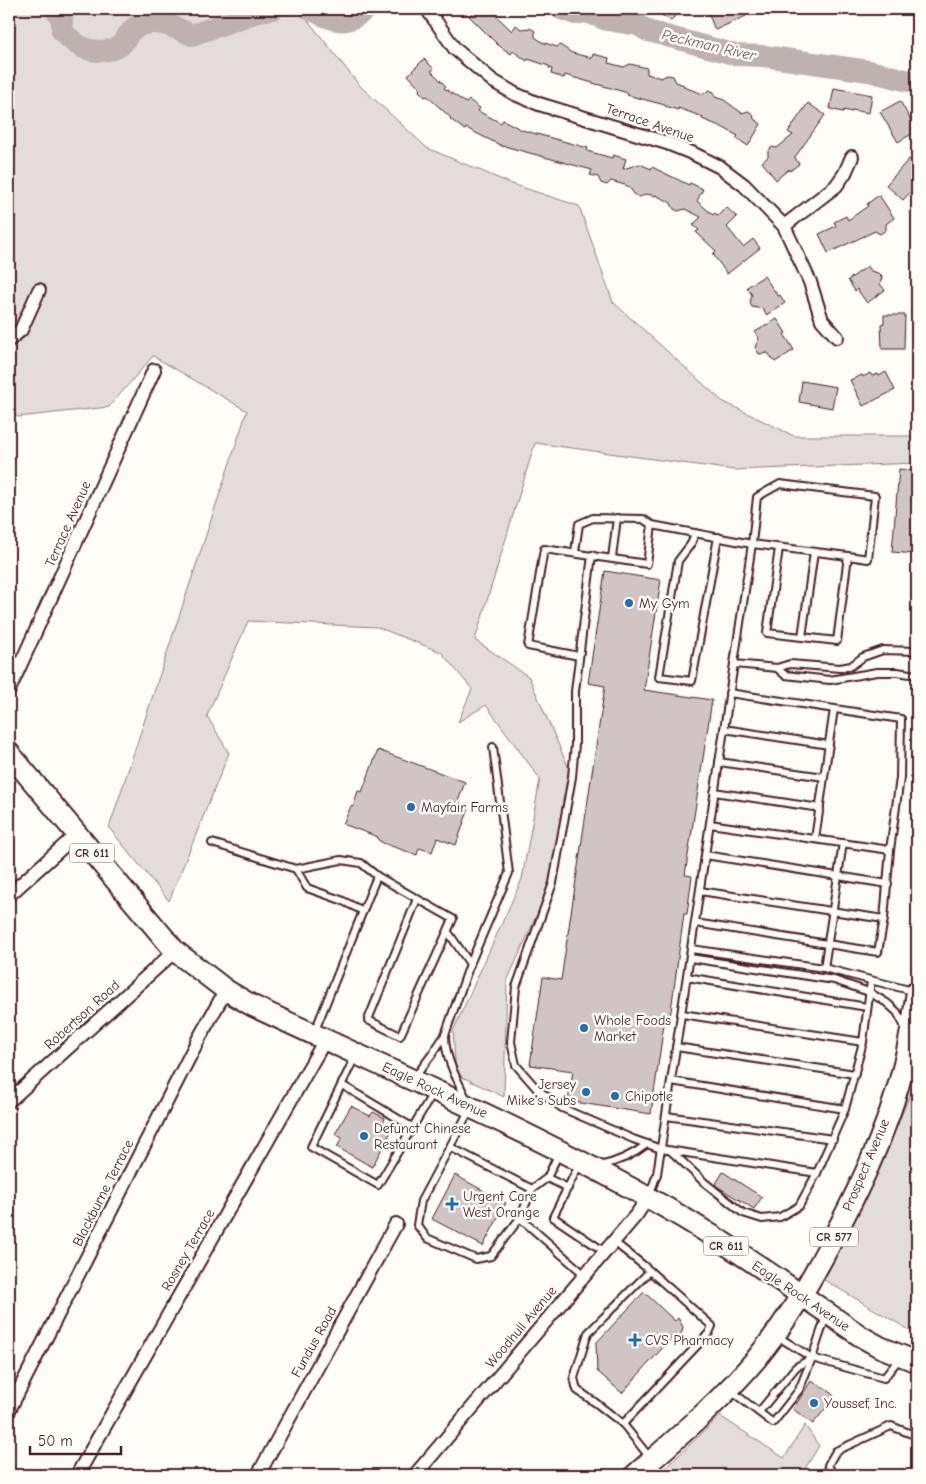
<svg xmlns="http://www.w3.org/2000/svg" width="926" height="1484" viewBox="0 0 926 1484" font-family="'Comic Neue',sans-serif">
<rect width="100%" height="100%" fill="#fdfcf7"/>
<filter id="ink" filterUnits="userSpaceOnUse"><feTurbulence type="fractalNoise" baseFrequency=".02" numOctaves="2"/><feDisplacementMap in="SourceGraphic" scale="10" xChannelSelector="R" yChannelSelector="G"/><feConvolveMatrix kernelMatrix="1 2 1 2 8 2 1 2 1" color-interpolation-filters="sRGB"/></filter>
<g filter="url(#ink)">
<g fill="#e3dcda" stroke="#967e82">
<polygon points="9,9 299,9 360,86 427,148 512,184 579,206 613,302 722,401 794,436 917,436 917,463 734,470 535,443 475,640 529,677 570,771 554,877 507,981 504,1097 456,1074 453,1031 522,879 540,779 486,705 458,722 472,689 441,652 377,627 248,621 207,716 229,753 169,901 109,828 247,411 153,356 109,407 18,417 9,410"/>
<polygon points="917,1078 917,1333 911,1331 814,1274 885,1154"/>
<polygon points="720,1416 784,1458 805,1425 819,1446 801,1475 658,1475"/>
</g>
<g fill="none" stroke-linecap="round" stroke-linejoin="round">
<g stroke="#c0b1b1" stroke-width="22">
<path d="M55,9L62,19V31C75,45 88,54 109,50C114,49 118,48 122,44C130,34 129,28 144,24C160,20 177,28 192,35L260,11L273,9"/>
<path d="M310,9C332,20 345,28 366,9"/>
<polyline points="561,9 575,14 587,12 607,20 638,25 648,31 737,55 764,56 869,71 917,83"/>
</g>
</g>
<g fill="#d0c5c4" stroke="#4a1f2b">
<polygon points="477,9 489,9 512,31 516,25 521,29 530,28 535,31 535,37 542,42 557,47 560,45 572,53 592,58 593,54 609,58 608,63 624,67 630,64 647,68 647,74 661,78 667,75 673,76 676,82 684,85 684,87 703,94 709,90 714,92 715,97 724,100 742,113 748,111 753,114 754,119 761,124 748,146 736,138 738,136 722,127 702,119 703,117 678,108 678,110 665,106 665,105 627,95 628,93 565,75 564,78 551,74 552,69 549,68 549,66 528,59 527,61 513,51 511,54 498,45 469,16"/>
<polygon points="652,9 680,9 671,21"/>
<polygon points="716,9 743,9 746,16 715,30 708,12"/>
<polygon points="424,59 434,69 431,71 446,86 444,88 466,103 469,100 480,108 478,111 501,123 503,120 522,130 588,148 587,151 612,158 613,155 626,159 623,169 640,164 651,169 652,167 689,185 690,183 703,189 697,201 713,215 715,213 718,216 726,207 737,217 727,227 743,247 753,239 760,248 727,274 713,254 716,251 696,232 699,230 693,225 701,217 685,209 678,211 674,209 670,202 655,195 655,196 647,194 640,197 635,195 629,187 625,185 611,181 607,185 601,183 598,177 590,175 592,170 504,146 504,147 466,128 465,130 450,119 451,118 427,96 425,97 419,91 420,88 408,75"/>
<polygon points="834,88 872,95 869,113 852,110 852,112 844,110 843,112 830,109"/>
<polygon points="900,101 917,131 898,142 880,112"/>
<polygon points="808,103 825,115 795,157 795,158 799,164 790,171 789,169 776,180 762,162 768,157 768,151 772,147 777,148 793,135 788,132"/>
<polygon points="909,159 917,165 917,185 903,200 886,185"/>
<polygon points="879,195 894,218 886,224 886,230 880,234 875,231 828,253 819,234 836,226 834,222 846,216 848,220 868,206 867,204"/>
<polygon points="868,266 871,271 878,273 882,277 880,284 885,290 867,303 857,289 855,291 848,280"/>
<polygon points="764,276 778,296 780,295 785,303 766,315 763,309 752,307 750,303 752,295 747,287"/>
<polygon points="884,315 905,315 904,349 882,349 881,324 884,323"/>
<polygon points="777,319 786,333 784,334 794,350 775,362 768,353 759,354 755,347 759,338 755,332"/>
<polygon points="886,372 895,390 863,406 850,380 862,375 863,377 870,373 872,376 878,374 879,376"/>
<polygon points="802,381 836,387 832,408 799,402"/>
<polygon points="899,469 917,471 917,554 892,552"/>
<polygon points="605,571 661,580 644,690 712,700 685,875 692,876 687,914 684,914 670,1018 665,1017 651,1114 568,1101 573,1071 530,1065 543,977 561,980 605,686 588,683"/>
<polygon points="378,750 465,782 457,804 469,808 456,845 437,838 432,852 419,848 417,855 383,843 377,839 378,837 343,824 351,806 353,807 358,791 362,792"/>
<polygon points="351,1106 370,1116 373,1112 385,1118 383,1123 393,1128 372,1167 337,1147 342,1138 335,1134"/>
<polygon points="723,1172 762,1197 754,1209 715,1185"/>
<polygon points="455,1175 506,1203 483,1246 432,1219"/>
<polygon points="644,1292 675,1321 678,1318 683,1327 680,1339 675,1334 622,1393 597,1371 596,1343"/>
<polygon points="811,1381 827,1389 835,1397 813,1424 793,1409"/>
</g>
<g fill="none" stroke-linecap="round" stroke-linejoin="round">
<defs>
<g id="service">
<polyline points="652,525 752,544 848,556 837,641 767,633 779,548"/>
<polyline points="695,533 691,544 678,561 659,677 692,681 718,537"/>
<polyline points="575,552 579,524 593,518 643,519 652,525 647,564 544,549 528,646 579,656"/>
<polyline points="592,555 575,691 575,744 572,777 553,883 516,987 511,1042 516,1065 537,1089 562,1108 633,1139 661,1149 817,1173"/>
<polyline points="612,558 617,518"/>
<polyline points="802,637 814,552"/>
<polyline points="734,664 777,668 790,664 840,668 851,666 863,657 883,650 917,651"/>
<polyline points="777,668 785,675 830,680 877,672 897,672 917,675"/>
<polyline points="724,729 829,745"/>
<polyline points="719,762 824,777"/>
<polyline points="714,792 820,808"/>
<polyline points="710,824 890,850"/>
<polyline points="815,839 834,709"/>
<polyline points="212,843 296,869 341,860 361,863 377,876"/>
<polyline points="705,855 888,884"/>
<polyline points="296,869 307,888 341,900 363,911"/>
<polyline points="700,891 884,919"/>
<polyline points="695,923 878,952 884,919 890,850 900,778 901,719 729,693"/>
<polyline points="691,949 824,968 913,991"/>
<polyline points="690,958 834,980 869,992 887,1003 897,1012 906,1029"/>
<polyline points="470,964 509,873 493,747"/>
<polyline points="824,968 843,843"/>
<polyline points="687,977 867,1007"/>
<polyline points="682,1014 863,1042"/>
<polyline points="314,1033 377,876 453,919 400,1036 368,1020 417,899"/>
<path d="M445,1035C445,1059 457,1079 467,1100"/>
<polyline points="676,1047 855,1074"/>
<polyline points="355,1057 311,1147 378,1185 433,1093"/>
<polyline points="415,1077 433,1053 445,1035 470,964 448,932"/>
<polyline points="671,1081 845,1109"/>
<polyline points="342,1085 412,1127"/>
<polyline points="470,1109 421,1201 417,1225 427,1238 476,1259 491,1256 520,1218 532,1189"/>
<polyline points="666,1116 833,1139"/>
<polyline points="450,1147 532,1189 547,1178 559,1153"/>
<polyline points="671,1151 704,1182 743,1213 762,1219 780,1217 799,1206 817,1173 845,1109 863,1042 871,981"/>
<polyline points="579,1165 553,1217 605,1252"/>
<path d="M599,1166C618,1162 632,1156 647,1144"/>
<polyline points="547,1178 568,1188"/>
<polyline points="649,1196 657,1174 752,544 757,497 780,484 875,496 868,559 848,556"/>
<polyline points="520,1218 585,1275"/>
<polyline points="614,1242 643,1265 712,1326 709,1333 623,1424"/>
<polyline points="650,1271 588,1333 574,1378 577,1390 596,1403 623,1424 651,1459"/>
<polyline points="777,1336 812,1358"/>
<polyline points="730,1390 773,1423 799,1390 812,1358 884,1378 899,1359"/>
<polyline points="759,1412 796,1367 812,1358 826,1316"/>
<polyline points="833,1475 828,1465 836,1451 891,1426 917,1436"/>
</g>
<g id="minor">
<polyline points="427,9 455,49 493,81 515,94 539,104 667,143 692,153 720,167 744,185 784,226 810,282 822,320 837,337"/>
<polyline points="784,226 836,186 845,173 852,157"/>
<polyline points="9,340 21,330 39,290"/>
<polyline points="9,690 154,370"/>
<polyline points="9,895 76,835"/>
<polyline points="9,1101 175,951"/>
<polyline points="9,1410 198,1040 226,990"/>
<polyline points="77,1475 325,1040"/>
<polyline points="258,1475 396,1224"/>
<polyline points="415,1475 637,1214 648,1197"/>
</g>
<g id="primary">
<path d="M9,753L175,951L226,990L253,1006C385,1068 519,1126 647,1197C722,1238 792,1289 862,1337L880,1347L917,1362"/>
<path d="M635,1475C677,1438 721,1401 757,1358C786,1323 808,1286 829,1246C857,1193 884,1138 900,1080C908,1051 913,1021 917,991"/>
</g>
</defs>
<use href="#service" stroke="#4a1f2b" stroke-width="10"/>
<use href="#minor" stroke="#4a1f2b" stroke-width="16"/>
<use href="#primary" stroke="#4a1f2b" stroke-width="24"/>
<use href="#service" stroke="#fdfcf7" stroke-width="6"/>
<use href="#minor" stroke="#fdfcf7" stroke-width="12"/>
<use href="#primary" stroke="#fdfcf7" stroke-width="20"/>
</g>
</g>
<g fill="#1f6fb2" stroke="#fdfcf7" stroke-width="2">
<circle cx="629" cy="603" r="5"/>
<circle cx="411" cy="807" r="5"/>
<circle cx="584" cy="1028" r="5"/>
<circle cx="586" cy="1092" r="5"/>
<circle cx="615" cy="1096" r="5"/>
<circle cx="364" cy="1136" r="5"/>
<path d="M449.5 1196.5h5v5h5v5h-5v5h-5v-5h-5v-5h5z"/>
<path d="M632.5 1332.5h5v5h5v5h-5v5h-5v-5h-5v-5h5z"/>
<circle cx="814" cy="1403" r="5"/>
</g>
<g text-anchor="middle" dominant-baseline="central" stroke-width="5" stroke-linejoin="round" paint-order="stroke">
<g fill="#fdfcf7" stroke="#806168" stroke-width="1">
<rect x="69.5" y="843.5" width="45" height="19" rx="4"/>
<rect x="810" y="1227.5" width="48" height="19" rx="4"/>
<rect x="703.5" y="1236.5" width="45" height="19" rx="4"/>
</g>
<g font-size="12" font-weight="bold" fill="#4a1f2b">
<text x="92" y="853">CR 611</text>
<text x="834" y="1237">CR 577</text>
<text x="726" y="1246">CR 611</text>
</g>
<g font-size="14" fill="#4a1f2b" stroke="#fdfcf7">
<text transform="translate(650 123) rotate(19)">Terrace Avenue</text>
<text transform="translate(68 524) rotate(-66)">Terrace Avenue</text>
<text transform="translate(82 1015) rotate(-42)">Robertson Road</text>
<text transform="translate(435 1090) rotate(25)">Eagle Rock Avenue</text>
<text transform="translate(866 1165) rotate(-67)">Prospect Avenue</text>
<text transform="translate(103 1193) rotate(-63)">Blackburne Terrace</text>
<text transform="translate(188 1250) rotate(-60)">Rosney Terrace</text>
<text transform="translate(801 1296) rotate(34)">Eagle Rock Avenue</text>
<text transform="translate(521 1327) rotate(-50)">Woodhull Avenue</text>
<text transform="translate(314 1342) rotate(-61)">Fundus Road</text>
</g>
<g font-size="14" fill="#4a1f2b" stroke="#fdfcf7" text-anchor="start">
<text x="639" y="603">My Gym</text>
<text x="421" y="807">Mayfair Farms</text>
<text x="594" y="1020">Whole Foods<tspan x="594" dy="16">Market</tspan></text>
<text x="576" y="1084" text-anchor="end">Jersey<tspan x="576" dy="16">Mike's Subs</tspan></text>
<text x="625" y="1096">Chipotle</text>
<text x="374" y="1128">Defunct Chinese<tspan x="374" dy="16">Restaurant</tspan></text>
<text x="463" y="1196">Urgent Care<tspan x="463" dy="16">West Orange</tspan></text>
<text x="645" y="1340">CVS Pharmacy</text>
<text x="824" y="1403">Youssef, Inc.</text>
</g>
<g font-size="15" font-style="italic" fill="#73525a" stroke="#fdfcf7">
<text transform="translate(709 45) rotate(13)">Peckman River</text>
</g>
</g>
<rect width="926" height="1484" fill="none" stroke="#fdfcf7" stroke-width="30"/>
<rect x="15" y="15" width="896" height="1454" fill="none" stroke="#4a1f2b" stroke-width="2" filter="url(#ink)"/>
<path d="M30 1446v8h91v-8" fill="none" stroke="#4a1f2b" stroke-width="2.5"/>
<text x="38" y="1446" font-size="15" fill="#4a1f2b" stroke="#fdfcf7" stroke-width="4" paint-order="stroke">50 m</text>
</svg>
